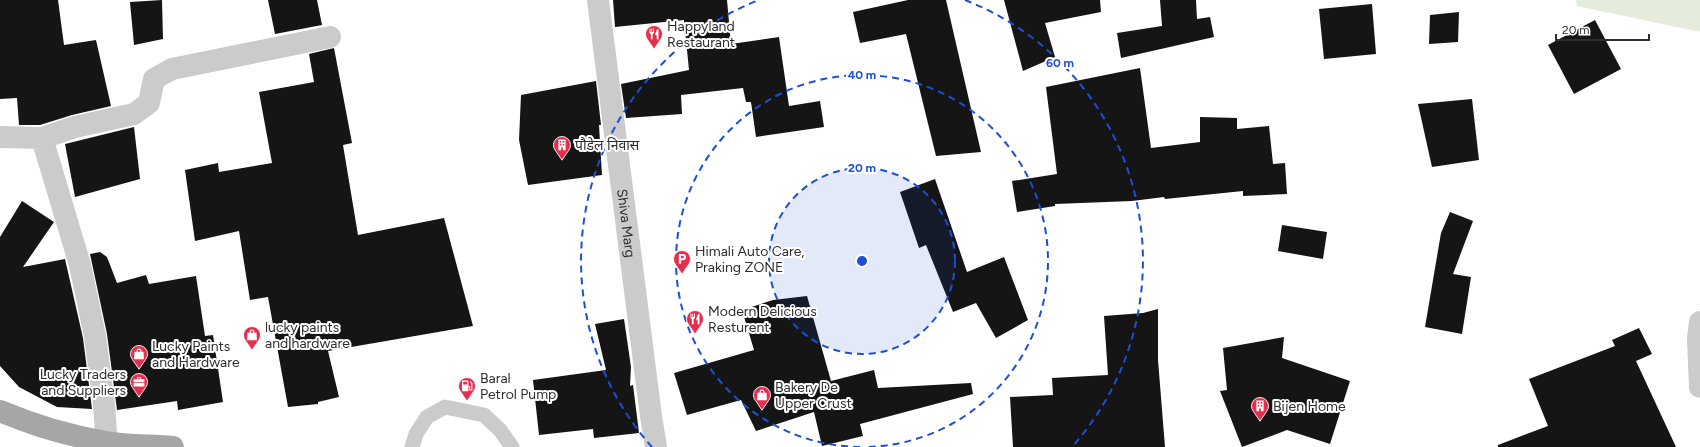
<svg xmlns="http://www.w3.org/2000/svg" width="1700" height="447" viewBox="0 0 1700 447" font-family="Figtree,'Noto Sans Devanagari',sans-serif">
<rect width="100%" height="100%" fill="#fff"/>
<polygon fill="#e6ecdc" points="1576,0 1700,0 1700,32 1577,6"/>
<g fill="#151515">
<polygon points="0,0 58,0 64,45 96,40 111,106 72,115 40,125 19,125 17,98 0,99"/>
<polygon points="162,0 163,39 134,45 130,2"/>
<polygon points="268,0 317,0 322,25 275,34"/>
<polygon points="613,0 727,0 731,44 779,37 789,106 820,101 824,127 756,137 751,102 746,102 743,88 681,95 682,114 626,118 621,84 689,70 684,20 615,27"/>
<polygon points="908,0 946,0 981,152 936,156 906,34 860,43 853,12"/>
<polygon points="1004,0 1100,0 1101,12 1045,23 1055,57 1023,71"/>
<polygon points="1160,0 1196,0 1197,19 1210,17 1214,37 1121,58 1117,33 1162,26"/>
<polygon points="1372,4 1376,54 1324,59 1319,9"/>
<polygon points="1459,12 1458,42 1429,44 1430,15"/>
<polygon points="1595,20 1621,69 1574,94 1548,45"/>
<polygon points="334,48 352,143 343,145 358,235 444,218 473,326 328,351 339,397 318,402 318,404 288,407 268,297 250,300 239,231 195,241 185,170 218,163 219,172 272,163 259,92 314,82 309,54"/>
<polygon points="1140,68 1151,148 1200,142 1200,117 1237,118 1237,129 1269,126 1273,164 1285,163 1287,194 1243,196 1243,191 1165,199 1164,197 1132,201 1055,204 1055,206 1017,212 1012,181 1057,174 1046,87"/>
<polygon points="596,81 601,125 599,125 602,175 528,185 519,140 521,95"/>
<polygon points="1472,99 1479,160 1432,167 1418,104"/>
<polygon points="134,127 140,179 75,197 65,144"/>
<polygon points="935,179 967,272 1004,257 1028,320 996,338 976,303 953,312 926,245 919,248 900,192"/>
<polygon points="22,201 54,222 23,267 65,259 83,338 92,409 57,407 19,387 0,366 0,237"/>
<polygon points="1450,212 1473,221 1453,274 1471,277 1462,334 1425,327 1441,233"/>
<polygon points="1282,225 1327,232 1323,259 1278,251"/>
<polygon points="100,252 107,257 117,283 146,275 149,284 196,276 205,336 213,335 223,402 178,410 177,401 117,410 107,334 90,254"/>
<polygon points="807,296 831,381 874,370 878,388 971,383 973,394 860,424 863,436 822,446 814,412 756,431 741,400 687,415 674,373 754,350 742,310 773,300"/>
<polygon points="1158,309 1158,360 1165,447 1013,447 1010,397 1053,395 1052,378 1108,375 1104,316 1143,313"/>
<polygon points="624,319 631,367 630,386 633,385 639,433 594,438 593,429 539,435 533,380 606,370 595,324"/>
<polygon points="1639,328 1652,354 1636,361 1676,447 1498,447 1498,445 1548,426 1529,379 1615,346 1612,340"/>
<polygon points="1284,337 1282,358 1350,381 1330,444 1287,430 1242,447 1220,391 1227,390 1223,348"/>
</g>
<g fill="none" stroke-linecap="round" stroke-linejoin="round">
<polyline stroke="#cbcbcb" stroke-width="15" points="412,447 416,434 427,417 445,407 484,415 500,430 512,447"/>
<g stroke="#cbcbcb" stroke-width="22">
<path id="s1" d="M598,0L651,416L656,447"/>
<polyline points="0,137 42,138 80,265 95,336 104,405 107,447"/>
<polyline points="42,138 75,127 134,114 149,103 154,79 172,69 330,37"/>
<polyline points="1700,322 1698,338 1700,387"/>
</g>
<path stroke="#a6a6a6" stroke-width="22" d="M0,411C33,425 69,436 106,442C128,446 151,445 173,447"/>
</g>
<circle cx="862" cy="261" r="93" fill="#1d4ed8" fill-opacity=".12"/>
<g fill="none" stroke="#1d4ed8" stroke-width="2" stroke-dasharray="7 5">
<circle cx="862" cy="261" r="93"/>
<path d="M860 447A186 186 0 1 1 864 447"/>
<path d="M652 447A280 280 0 0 1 759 0M965 0A280 280 0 0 1 1072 447"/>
</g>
<defs>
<symbol id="restaurant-pin" viewBox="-11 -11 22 30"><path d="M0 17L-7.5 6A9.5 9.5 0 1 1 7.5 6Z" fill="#e62f4f" stroke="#fff"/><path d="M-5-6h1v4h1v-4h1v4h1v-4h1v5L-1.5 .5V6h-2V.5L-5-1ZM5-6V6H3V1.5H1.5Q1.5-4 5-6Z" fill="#fff"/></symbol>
<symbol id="building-pin" viewBox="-11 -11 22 30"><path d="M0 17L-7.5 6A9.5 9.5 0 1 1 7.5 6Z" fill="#e62f4f" stroke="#fff"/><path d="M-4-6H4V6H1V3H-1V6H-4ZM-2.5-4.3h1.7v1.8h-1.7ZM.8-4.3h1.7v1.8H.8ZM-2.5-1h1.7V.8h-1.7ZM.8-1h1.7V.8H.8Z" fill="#fff"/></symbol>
<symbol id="parking-pin" viewBox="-11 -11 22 30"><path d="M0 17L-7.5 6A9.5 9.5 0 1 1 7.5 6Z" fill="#e62f4f" stroke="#fff"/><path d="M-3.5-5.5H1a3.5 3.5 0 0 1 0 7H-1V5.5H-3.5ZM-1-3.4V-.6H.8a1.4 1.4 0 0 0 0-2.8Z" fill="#fff"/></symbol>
<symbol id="shop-pin" viewBox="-11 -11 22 30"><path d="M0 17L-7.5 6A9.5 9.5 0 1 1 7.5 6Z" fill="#e62f4f" stroke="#fff"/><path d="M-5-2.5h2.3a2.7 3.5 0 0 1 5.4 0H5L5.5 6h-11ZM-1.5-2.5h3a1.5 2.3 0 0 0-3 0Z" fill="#fff"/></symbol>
<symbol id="office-pin" viewBox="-11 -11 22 30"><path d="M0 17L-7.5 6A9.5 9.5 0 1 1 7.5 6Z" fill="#e62f4f" stroke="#fff"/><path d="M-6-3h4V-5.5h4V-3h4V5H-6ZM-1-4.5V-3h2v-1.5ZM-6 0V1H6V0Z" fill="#fff"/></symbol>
<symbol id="fuel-pin" viewBox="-11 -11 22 30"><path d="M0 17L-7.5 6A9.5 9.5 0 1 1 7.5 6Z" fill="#e62f4f" stroke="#fff"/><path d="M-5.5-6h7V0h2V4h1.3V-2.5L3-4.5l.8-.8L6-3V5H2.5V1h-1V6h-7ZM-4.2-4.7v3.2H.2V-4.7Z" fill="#fff"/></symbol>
</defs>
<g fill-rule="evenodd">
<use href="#restaurant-pin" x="644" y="24" width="20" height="27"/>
<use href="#building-pin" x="552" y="135" width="20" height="27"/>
<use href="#parking-pin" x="672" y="249" width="20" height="27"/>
<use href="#restaurant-pin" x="685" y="309" width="20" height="27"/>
<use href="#shop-pin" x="242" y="325" width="20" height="27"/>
<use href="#shop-pin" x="129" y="344" width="20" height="27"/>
<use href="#office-pin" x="129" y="372" width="20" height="27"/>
<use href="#fuel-pin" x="457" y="376" width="20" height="27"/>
<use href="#shop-pin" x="752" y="385" width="20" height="27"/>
<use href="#building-pin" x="1250" y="396" width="20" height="27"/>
</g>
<g text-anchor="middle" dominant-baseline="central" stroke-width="4" stroke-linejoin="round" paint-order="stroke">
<g font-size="14" fill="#2e2e2e" stroke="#fff" text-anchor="start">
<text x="667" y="26">Happyland<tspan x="667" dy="16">Restaurant</tspan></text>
<text x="575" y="145">पौडेल निवास</text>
<text x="695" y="251">Himali Auto Care,<tspan x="695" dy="16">Praking ZONE</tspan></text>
<text x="708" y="311">Modern Delicious<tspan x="708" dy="16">Resturent</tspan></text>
<text x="265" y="327">lucky paints<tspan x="265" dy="16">and hardware</tspan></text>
<text x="152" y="346">Lucky Paints<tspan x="152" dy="16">and Hardware</tspan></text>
<text x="126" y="374" text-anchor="end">Lucky Traders<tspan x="126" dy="16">and Suppliers</tspan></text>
<text x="480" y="378">Baral<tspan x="480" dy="16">Petrol Pump</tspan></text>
<text x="775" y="387">Bakery De<tspan x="775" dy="16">Upper Crust</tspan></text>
<text x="1273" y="406">Bijen Home</text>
</g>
<g font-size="14" fill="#2e2e2e" stroke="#fff">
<text stroke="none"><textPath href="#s1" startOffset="225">Shiva Marg</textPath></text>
</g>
</g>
<circle cx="862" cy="261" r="6" fill="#1d4ed8" stroke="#fff" stroke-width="2"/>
<g font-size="12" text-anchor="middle" font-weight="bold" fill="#1d4ed8" stroke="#fff" stroke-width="4" stroke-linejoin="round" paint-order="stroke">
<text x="1060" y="67">60 m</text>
<text x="862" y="79">40 m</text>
<text x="862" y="172">20 m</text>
</g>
<path d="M1556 34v6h93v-6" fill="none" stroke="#2e2e2e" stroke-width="2"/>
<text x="1562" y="34" font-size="12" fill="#2e2e2e" stroke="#ffffff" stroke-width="3" paint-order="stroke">20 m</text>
</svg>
